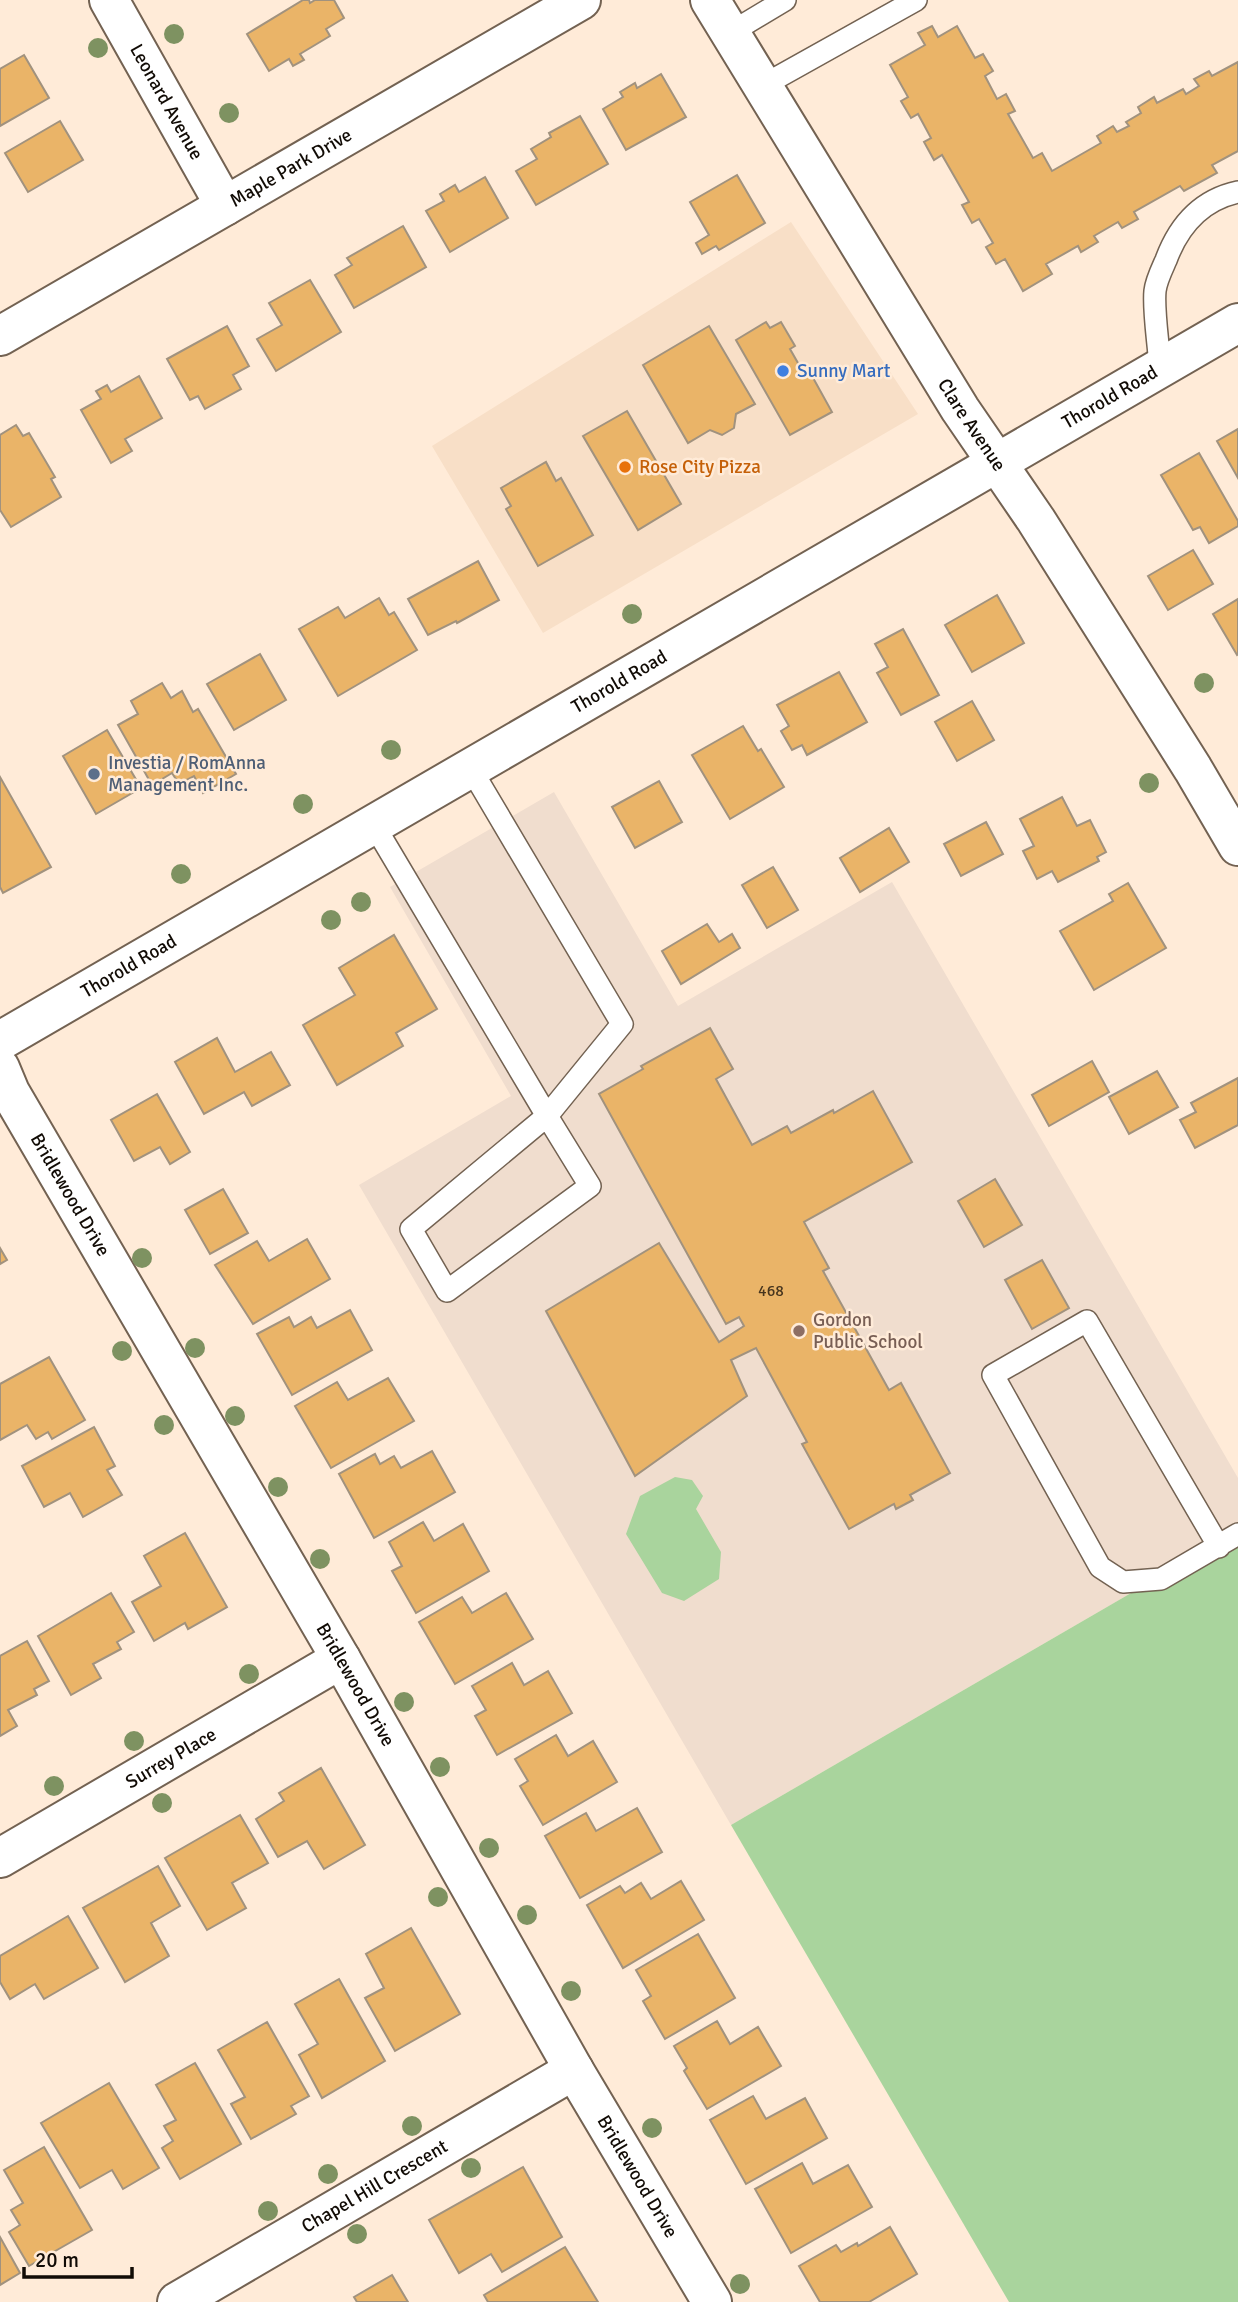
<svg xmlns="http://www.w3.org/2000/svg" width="1238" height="2302" viewBox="0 0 1238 2302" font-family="Signika,sans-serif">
<rect width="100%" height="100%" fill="#ffebd8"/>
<polygon fill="#f8dfc7" points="791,222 918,414 543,633 432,446"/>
<polygon fill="#f0ddce" points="554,792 678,1006 892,882 1238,1478 1238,1531 731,1825 359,1185 511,1096 390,887"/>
<g fill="#a9d49d">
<polygon points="675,1477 692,1480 703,1496 696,1509 721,1552 719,1579 684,1601 662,1593 626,1534 640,1496"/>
<polygon points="1238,1531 1238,2302 1009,2302 731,1825"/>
</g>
<g fill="#eab468" stroke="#a1927e" stroke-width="2">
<polygon points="303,0 309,0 310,3 315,0 334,0 344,18 326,29 330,36 300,54 304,60 293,66 289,59 269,71 247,34"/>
<polygon points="932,26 938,37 957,26 975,58 983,54 993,71 985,76 997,99 1006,94 1015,111 1008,114 1033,158 1042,153 1052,171 1101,143 1097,136 1113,126 1117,132 1129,126 1126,122 1141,113 1138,107 1154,97 1157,103 1183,89 1186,94 1199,86 1194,79 1209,71 1212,76 1238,62 1238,151 1212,165 1217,173 1184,191 1180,186 1134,212 1138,219 1122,228 1118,222 1094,236 1098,242 1081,252 1078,246 1046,264 1052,274 1023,291 1005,259 996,264 986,247 993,243 979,219 972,223 962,205 969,202 942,155 934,160 924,142 931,138 918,114 911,118 901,101 908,97 890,65 925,45 918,33"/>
<polygon points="24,55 49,98 0,126 0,69"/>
<polygon points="661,74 686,117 626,150 603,109 623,97 620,92 635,83 637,88"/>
<polygon points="580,116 608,164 536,205 516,171 537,159 531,149 551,137 549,133"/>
<polygon points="60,121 83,160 28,192 5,153"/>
<polygon points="737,175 765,223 719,250 716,246 702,254 696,243 709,235 690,202"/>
<polygon points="485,177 508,218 450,252 426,211 444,201 440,194 455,185 459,192"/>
<polygon points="403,226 426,267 354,308 335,275 352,265 347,258"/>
<polygon points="310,280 341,332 276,371 257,339 282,325 269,303"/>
<polygon points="766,322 770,328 781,322 795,346 790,349 802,370 807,367 832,412 790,435 736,340"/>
<polygon points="227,326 249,366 233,375 241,389 205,409 198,396 190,400 167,359"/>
<polygon points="709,326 755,404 736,414 734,428 722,435 710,430 688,443 643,365"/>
<polygon points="139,376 162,418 125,439 132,451 111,463 81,410 101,399 96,391 107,385 111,392"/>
<polygon points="627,411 681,504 638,530 583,436"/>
<polygon points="16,425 23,436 29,433 55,477 51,479 61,497 11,527 0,510 0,435"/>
<polygon points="1238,429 1238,478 1217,441"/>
<polygon points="1199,453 1238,521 1238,526 1209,543 1200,527 1193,530 1161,475"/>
<polygon points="546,462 556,481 561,478 593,535 538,566 506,509 511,506 501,488"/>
<polygon points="1193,550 1213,584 1168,610 1148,576"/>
<polygon points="478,561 499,600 457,623 456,621 428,635 408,599"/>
<polygon points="997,595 1024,643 972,672 945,625"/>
<polygon points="379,598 389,615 394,612 417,650 338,696 299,629 338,607 345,618"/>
<polygon points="1238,599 1238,654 1237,655 1213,614"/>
<polygon points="903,629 939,695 901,715 877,673 888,667 875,644"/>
<polygon points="260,654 286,700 234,730 207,684"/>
<polygon points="839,672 867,722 807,755 802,745 792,750 781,731 789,726 777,705"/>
<polygon points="162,683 171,698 182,691 193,712 198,709 236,774 203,793 194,776 179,784 172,773 152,785 118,725 138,714 131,701"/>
<polygon points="972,701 994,740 957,761 935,722"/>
<polygon points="743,726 758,751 761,749 784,787 730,819 692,755"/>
<polygon points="107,730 141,788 96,814 63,756"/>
<polygon points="0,777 51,867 3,893 0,887"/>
<polygon points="659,781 682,822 635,848 612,807"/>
<polygon points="1062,797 1077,826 1090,820 1106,852 1097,857 1099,861 1058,882 1052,871 1037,879 1023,851 1034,846 1020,819"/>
<polygon points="986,822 1003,854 961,876 944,844"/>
<polygon points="889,828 909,862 860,892 840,858"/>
<polygon points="773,867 798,910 767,928 742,885"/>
<polygon points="1128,883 1166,948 1094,990 1060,931 1113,901 1109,894"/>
<polygon points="707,924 719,942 732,934 740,948 681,984 662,951"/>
<polygon points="394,935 437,1009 396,1033 403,1046 337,1085 303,1025 355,995 339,968"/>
<polygon points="710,1028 733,1069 716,1079 752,1145 787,1126 791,1133 833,1110 834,1113 873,1091 912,1162 804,1222 829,1268 823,1271 889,1390 901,1383 950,1473 910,1495 913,1500 896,1509 894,1504 849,1529 802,1444 807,1442 756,1348 731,1360 747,1396 635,1476 546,1311 659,1243 719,1342 744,1326 739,1317 726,1324 599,1094 643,1069 641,1066"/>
<polygon points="217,1038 235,1072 271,1052 290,1085 252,1106 244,1092 204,1114 175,1062"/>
<polygon points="1092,1061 1109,1092 1049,1126 1032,1095"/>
<polygon points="1157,1071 1178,1107 1129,1134 1109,1097"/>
<polygon points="1238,1078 1238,1125 1195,1148 1180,1120 1196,1112 1191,1103"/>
<polygon points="157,1094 190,1152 170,1164 160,1147 134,1161 111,1120"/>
<polygon points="995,1179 1022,1225 984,1247 958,1201"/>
<polygon points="223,1189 248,1233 210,1254 185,1210"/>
<polygon points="307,1239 330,1279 253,1324 215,1265 257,1241 269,1261"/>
<polygon points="0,1248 7,1260 0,1264"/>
<polygon points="1042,1260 1069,1308 1032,1329 1005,1280"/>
<polygon points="350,1310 372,1350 292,1395 257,1334 289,1317 294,1327 311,1317 317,1328"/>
<polygon points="49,1357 85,1420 52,1439 48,1432 36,1439 27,1425 0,1440 0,1384"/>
<polygon points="388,1378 414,1421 331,1468 295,1406 337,1382 348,1400"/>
<polygon points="94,1427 115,1466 107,1470 122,1495 83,1517 70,1493 44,1507 22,1466"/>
<polygon points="432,1451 455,1492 374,1538 339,1474 375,1454 380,1464 394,1456 401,1468"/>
<polygon points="423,1522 434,1541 463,1524 489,1571 416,1613 392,1571 402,1566 389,1542"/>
<polygon points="185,1533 227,1607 188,1629 185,1623 154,1641 132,1602 161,1586 144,1556"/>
<polygon points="111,1593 134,1632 117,1642 121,1649 93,1664 101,1678 71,1695 38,1636"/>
<polygon points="506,1593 533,1639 455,1684 419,1622 462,1597 472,1613"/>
<polygon points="27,1641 49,1681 34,1689 37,1695 8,1710 17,1726 0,1736 0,1656"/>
<polygon points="512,1663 524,1685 548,1671 572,1713 497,1755 475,1716 486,1710 472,1686"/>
<polygon points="556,1735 568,1756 593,1741 617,1782 543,1825 520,1786 528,1781 515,1759"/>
<polygon points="321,1768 365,1845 324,1869 307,1841 278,1857 256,1819 284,1801 279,1793"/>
<polygon points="637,1808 662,1852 580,1898 545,1836 586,1813 596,1831"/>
<polygon points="240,1815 268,1863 232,1883 246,1908 207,1930 165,1858"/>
<polygon points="158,1866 180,1906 151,1923 169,1956 125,1982 83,1908"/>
<polygon points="681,1881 704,1920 623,1968 587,1905 620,1886 625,1893 641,1883 651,1899"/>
<polygon points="68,1916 98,1968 44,1999 35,1984 10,1999 0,1982 0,1956"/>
<polygon points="411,1928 460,2014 395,2051 365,1998 384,1988 366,1954"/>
<polygon points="698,1934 735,1998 665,2039 643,2001 651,1996 636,1970"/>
<polygon points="339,1979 385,2061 322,2098 299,2055 318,2044 295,2004"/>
<polygon points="717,2021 730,2044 758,2027 781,2066 707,2109 684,2071 687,2068 674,2046"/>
<polygon points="267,2022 309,2096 291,2106 296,2114 251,2139 231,2104 245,2097 218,2050"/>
<polygon points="195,2063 241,2144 180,2179 162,2148 173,2141 164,2126 176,2120 156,2085"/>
<polygon points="109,2083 159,2168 123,2189 112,2170 80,2188 41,2123"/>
<polygon points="753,2096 766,2119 805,2098 827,2138 746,2184 710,2120"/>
<polygon points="44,2147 92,2230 29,2266 9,2232 20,2225 11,2210 23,2203 4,2170"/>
<polygon points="802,2163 813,2184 848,2165 872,2207 791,2253 755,2189"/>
<polygon points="523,2167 562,2237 502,2272 491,2254 459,2273 429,2220"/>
<polygon points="890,2227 917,2274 869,2302 820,2302 799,2266 836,2245 841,2252 857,2243 858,2246"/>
<polygon points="0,2237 20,2273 0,2285"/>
<polygon points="565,2247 598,2302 488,2302 484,2295"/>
<polygon points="392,2275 408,2302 357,2302 354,2297"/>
</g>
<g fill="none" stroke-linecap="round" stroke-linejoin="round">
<defs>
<g id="lane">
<polyline points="730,33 785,0"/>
<polyline points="762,86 916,0"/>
<path d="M1160,368C1159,346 1153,311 1155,291C1156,281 1162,269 1166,260C1179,225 1201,200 1238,192"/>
<polyline points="374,825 547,1116 622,1024 471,769"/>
<polygon points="547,1116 590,1186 447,1291 411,1229"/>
<polyline points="1219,1547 1087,1321 993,1375 1100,1567 1123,1582 1161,1579 1238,1534"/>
</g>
<g id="street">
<path id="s1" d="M109,0L225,206"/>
<path id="s2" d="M0,336L581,0"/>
<path id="s3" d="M0,1068L10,1092L341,1659L574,2070L712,2302"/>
<path id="s4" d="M0,1858L341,1659"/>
<path id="s5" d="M177,2302L574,2070"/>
</g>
<g id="secondary">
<path id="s6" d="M710,0L960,409L1036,520L1193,769L1238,846"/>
<path id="s7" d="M0,1041L1238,323"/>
</g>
</defs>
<use href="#lane" stroke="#736252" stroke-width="24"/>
<use href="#street" stroke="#736252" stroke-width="42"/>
<use href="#secondary" stroke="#736252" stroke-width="42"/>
<use href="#lane" stroke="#fff" stroke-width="21"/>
<use href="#street" stroke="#fff" stroke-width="38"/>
<use href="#secondary" stroke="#fff" stroke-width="38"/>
</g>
<g fill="#7e9261">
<circle cx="174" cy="34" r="10"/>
<circle cx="98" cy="48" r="10"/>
<circle cx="229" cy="113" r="10"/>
<circle cx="632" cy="614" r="10"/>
<circle cx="1204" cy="683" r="10"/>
<circle cx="391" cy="750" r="10"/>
<circle cx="1149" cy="783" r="10"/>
<circle cx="303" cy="804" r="10"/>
<circle cx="181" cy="874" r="10"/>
<circle cx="361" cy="902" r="10"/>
<circle cx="331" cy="920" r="10"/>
<circle cx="142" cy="1258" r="10"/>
<circle cx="195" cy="1348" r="10"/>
<circle cx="122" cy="1351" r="10"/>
<circle cx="235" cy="1416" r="10"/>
<circle cx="164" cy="1425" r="10"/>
<circle cx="278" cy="1487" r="10"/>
<circle cx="320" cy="1559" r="10"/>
<circle cx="249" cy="1674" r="10"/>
<circle cx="404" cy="1702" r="10"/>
<circle cx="134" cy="1741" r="10"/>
<circle cx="440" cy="1767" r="10"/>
<circle cx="54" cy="1786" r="10"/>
<circle cx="162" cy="1803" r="10"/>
<circle cx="489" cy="1848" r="10"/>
<circle cx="438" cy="1897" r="10"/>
<circle cx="527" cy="1915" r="10"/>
<circle cx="571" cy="1991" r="10"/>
<circle cx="412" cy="2126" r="10"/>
<circle cx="652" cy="2128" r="10"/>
<circle cx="471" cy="2168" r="10"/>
<circle cx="328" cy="2174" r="10"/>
<circle cx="268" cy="2211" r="10"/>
<circle cx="357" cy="2234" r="10"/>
<circle cx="740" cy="2284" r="10"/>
</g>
<circle fill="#3f7fe0" stroke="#ffebd8" stroke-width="2.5" cx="783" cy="371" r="7"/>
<circle fill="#e8710a" stroke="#ffebd8" stroke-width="2.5" cx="625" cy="467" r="7"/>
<circle fill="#5c6f8a" stroke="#ffebd8" stroke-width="2.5" cx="94" cy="774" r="7"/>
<circle fill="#8d6e63" stroke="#ffebd8" stroke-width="2.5" cx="799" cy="1331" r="7"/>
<g text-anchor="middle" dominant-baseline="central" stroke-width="5" stroke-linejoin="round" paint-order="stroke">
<g font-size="16" fill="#47351e">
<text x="771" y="1291">468</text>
</g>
<g font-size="19" fill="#110b05" stroke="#ffebd8">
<text stroke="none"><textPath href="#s1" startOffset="117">Leonard Avenue</textPath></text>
<text stroke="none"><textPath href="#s2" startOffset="336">Maple Park Drive</textPath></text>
<text stroke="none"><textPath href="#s7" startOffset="1283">Thorold Road</textPath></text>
<text stroke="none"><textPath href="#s6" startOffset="499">Clare Avenue</textPath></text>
<text stroke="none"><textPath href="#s7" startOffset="716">Thorold Road</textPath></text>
<text stroke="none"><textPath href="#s7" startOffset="149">Thorold Road</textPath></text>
<text stroke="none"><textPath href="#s3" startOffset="145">Bridlewood Drive</textPath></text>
<text stroke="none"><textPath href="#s3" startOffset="712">Bridlewood Drive</textPath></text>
<text stroke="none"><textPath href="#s4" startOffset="198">Surrey Place</textPath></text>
<text stroke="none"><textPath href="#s3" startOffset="1279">Bridlewood Drive</textPath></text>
<text stroke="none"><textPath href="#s5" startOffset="229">Chapel Hill Crescent</textPath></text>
</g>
<g font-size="19" fill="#366cbe" stroke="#ffebd8" text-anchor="start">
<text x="797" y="371">Sunny Mart</text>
</g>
<g font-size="19" fill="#c56008" stroke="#ffebd8" text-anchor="start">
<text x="639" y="467">Rose City Pizza</text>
</g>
<g font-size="19" fill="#4e5e75" stroke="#ffebd8" text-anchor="start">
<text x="108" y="763">Investia / RomAnna<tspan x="108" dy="22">Management Inc.</tspan></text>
</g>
<g font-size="19" fill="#785e54" stroke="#ffebd8" text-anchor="start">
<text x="813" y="1320">Gordon<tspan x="813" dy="22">Public School</tspan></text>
</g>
</g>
<path d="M24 2267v10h108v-10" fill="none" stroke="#110b05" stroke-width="3.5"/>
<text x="35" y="2267" font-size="21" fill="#110b05" stroke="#ffebd8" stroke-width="5" paint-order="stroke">20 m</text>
</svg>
